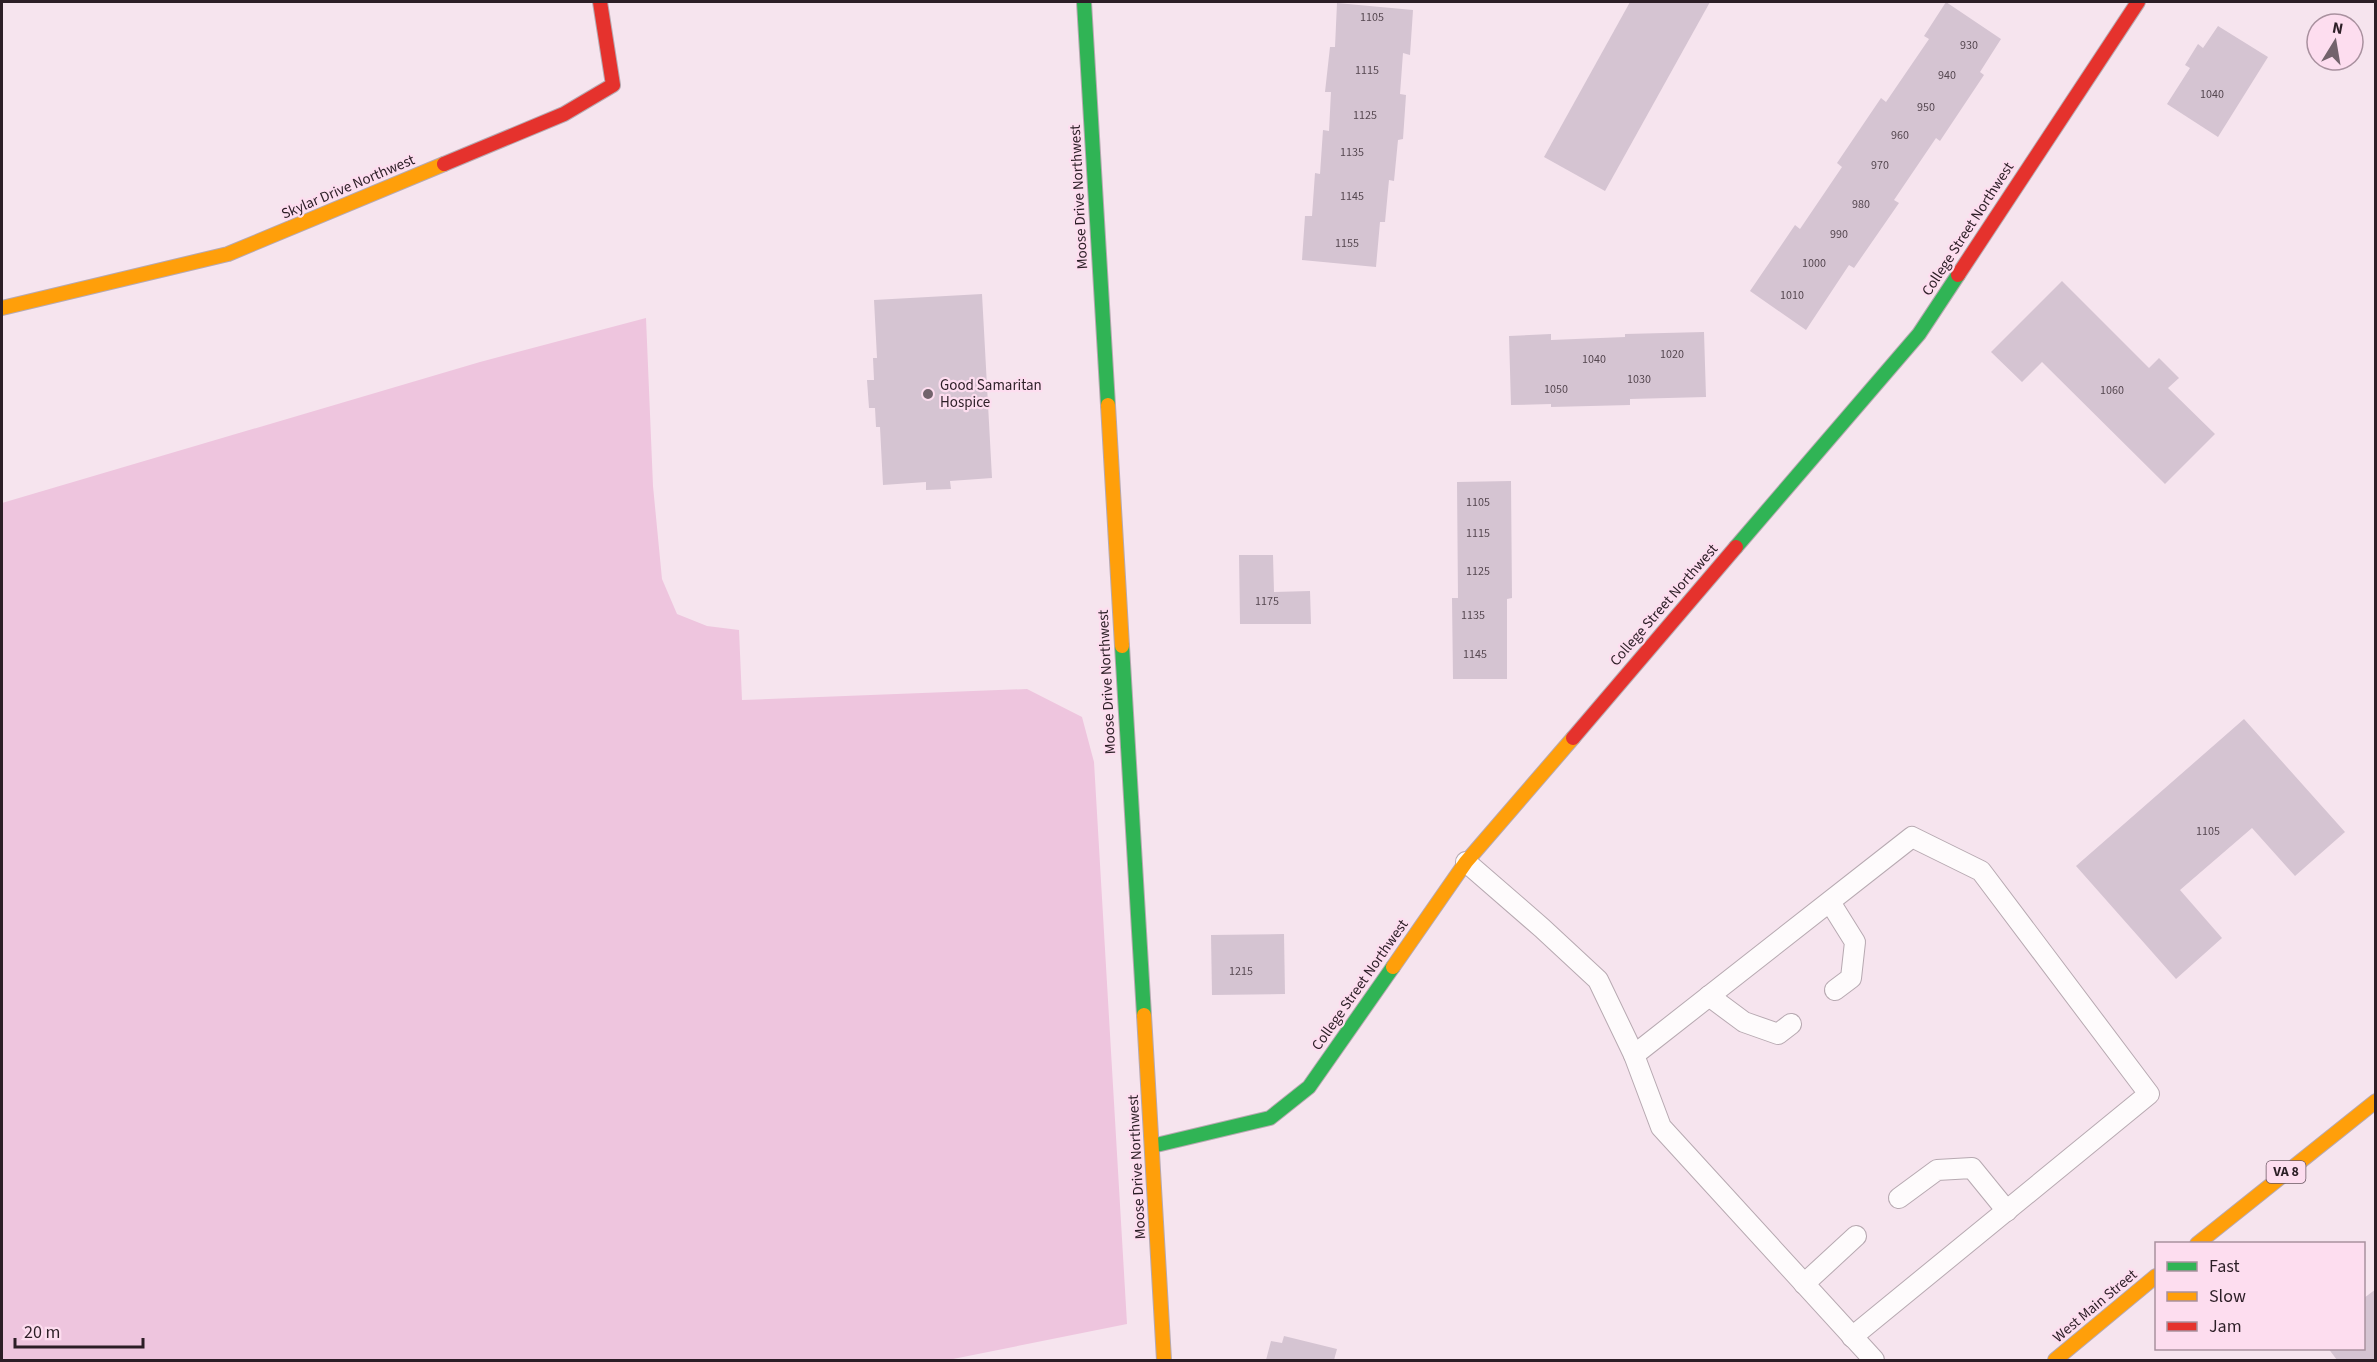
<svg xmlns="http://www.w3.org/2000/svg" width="2377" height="1362" viewBox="0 0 2377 1362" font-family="'Source Sans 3',sans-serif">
<rect width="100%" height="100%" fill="#f6e4ee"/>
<polygon fill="#eec5de" points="646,318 653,486 662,579 677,614 707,626 739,630 742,700 1027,689 1082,717 1094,762 1127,1324 948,1360 2,1360 2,503 480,362"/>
<g fill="#d5c4d2">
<polygon points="1630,2 1710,2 1605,191 1544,157"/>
<polygon points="1946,2 2001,39 1980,72 1984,75 1940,141 1936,138 1894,200 1899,203 1854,268 1849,265 1806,330 1750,291 1795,225 1800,229 1842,167 1837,163 1881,98 1886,102 1929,39 1924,36"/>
<polygon points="1337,3 1413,10 1410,55 1403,53 1400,94 1406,95 1403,139 1398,140 1394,181 1389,180 1385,222 1380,222 1376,267 1302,260 1305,216 1312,216 1315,173 1320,174 1323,130 1329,131 1331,92 1325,92 1330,47 1335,47"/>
<polygon points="2218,26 2268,57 2218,137 2167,104 2190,68 2185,65 2198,44 2203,48"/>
<polygon points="2062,281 2149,368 2159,358 2179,378 2168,388 2215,434 2165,484 2042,362 2022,382 1991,352"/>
<polygon points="982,294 992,478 950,481 951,489 926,490 926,482 883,485 880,427 876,427 875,408 869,408 867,380 874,380 873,358 877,358 874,300"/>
<polygon points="1704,332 1706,397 1630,399 1630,405 1551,407 1551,404 1511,405 1509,336 1551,334 1551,340 1625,337 1625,334"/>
<polygon points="1511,481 1512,598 1507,599 1507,679 1453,679 1452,598 1458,598 1457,482"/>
<polygon points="1239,555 1273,555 1274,592 1310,591 1311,624 1240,624"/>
<polygon points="2244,719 2345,832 2295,876 2252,828 2180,890 2222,938 2176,979 2076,866"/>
<polygon points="1284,934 1285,994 1212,995 1211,935"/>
<polygon points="2376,1289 2376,1360 2337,1360 2328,1348 2364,1348 2364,1298"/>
<polygon points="1284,1336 1337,1349 1334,1360 1266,1360 1271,1341 1282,1343"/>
</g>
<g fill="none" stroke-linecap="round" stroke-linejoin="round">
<defs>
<g id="lane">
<polyline points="1466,862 1542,928 1598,980 1634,1055 1661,1127 1874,1360"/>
<polyline points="1830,902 1855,942 1851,978 1835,990"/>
<polyline points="1709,996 1744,1022 1778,1034 1791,1024"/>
<polyline points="1634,1055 1912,837 1981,871 2149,1094 1852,1337"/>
<polyline points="1899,1198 1937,1170 1972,1168 2007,1211"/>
<polyline points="1804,1284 1856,1236"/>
</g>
<g id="fast">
<polyline points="1084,2 1108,405"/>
<polyline points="1736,547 1919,334 1958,275"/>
<polyline points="1122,646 1144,1015"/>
<polyline points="1152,1146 1270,1118 1309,1087 1393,967"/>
</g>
<g id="slow">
<polyline points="2,308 228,254 444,164"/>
<polyline points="1108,405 1122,646"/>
<polyline points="1393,967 1466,862 1573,738"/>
<polyline points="1144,1015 1164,1360"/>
<polyline points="2197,1244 2376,1101"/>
<polyline points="2055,1360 2156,1276"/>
</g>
<g id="jam">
<polyline points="444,164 564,114 613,85 600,2"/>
<polyline points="1958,275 2138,2"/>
<polyline points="1573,738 1736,547"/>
</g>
</defs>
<use href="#lane" stroke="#b7a9b1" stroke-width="22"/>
<use href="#fast" stroke="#b7a9b1" stroke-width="16"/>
<use href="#slow" stroke="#b7a9b1" stroke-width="16"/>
<use href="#jam" stroke="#b7a9b1" stroke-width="16"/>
<use href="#lane" stroke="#fefbfc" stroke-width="20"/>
<use href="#fast" stroke="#30b455" stroke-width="14"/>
<use href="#slow" stroke="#ff9f0a" stroke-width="14"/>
<use href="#jam" stroke="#e5322d" stroke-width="14"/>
</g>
<circle fill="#73636c" stroke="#fdddef" stroke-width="2" cx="928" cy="394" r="6"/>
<g text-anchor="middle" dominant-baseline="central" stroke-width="4.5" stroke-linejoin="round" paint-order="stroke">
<g font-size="12" fill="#564851">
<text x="1372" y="17">1105</text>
<text x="1969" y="45">930</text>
<text x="1367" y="70">1115</text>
<text x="1947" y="75">940</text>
<text x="2212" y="94">1040</text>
<text x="1926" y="107">950</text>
<text x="1365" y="115">1125</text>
<text x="1900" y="135">960</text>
<text x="1352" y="152">1135</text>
<text x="1880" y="165">970</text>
<text x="1352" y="196">1145</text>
<text x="1861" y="204">980</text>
<text x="1839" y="234">990</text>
<text x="1347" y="243">1155</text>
<text x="1814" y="263">1000</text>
<text x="1792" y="295">1010</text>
<text x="1672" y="354">1020</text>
<text x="1594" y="359">1040</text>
<text x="1639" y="379">1030</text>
<text x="1556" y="389">1050</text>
<text x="2112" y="390">1060</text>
<text x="1478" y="502">1105</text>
<text x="1478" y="533">1115</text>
<text x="1478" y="571">1125</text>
<text x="1267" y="601">1175</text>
<text x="1473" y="615">1135</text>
<text x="1475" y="654">1145</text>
<text x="2208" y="831">1105</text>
<text x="1241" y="971">1215</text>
</g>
<rect fill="#fdddef" stroke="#6b5762" stroke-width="1.5" x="2266.5" y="1161" width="39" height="22" rx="4.5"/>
<g font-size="14" font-weight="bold" fill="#2c1e26">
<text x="2286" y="1172">VA 8</text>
</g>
<g font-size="15" fill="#2c1e26" stroke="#fdddef">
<text transform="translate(348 187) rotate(-23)">Skylar Drive Northwest</text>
<text transform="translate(1079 197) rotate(-93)">Moose Drive Northwest</text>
<text transform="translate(1968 229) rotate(-57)">College Street Northwest</text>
<text transform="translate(1664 605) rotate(-49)">College Street Northwest</text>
<text transform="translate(1107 682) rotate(-93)">Moose Drive Northwest</text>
<text transform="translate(1360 985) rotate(-55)">College Street Northwest</text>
<text transform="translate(1137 1167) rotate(-93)">Moose Drive Northwest</text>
<text transform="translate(2095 1306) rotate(-40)">West Main Street</text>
</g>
<g font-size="15" fill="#2c1e26" stroke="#fdddef" text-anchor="start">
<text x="940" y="385">Good Samaritan<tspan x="940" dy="17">Hospice</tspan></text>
</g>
</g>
<rect width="2377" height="1362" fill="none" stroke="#2c1e26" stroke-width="6"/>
<rect x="2155" y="1242" width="210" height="108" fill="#fdddef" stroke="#a9919f" stroke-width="1.5"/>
<rect x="2167" y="1262" width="30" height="9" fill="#30b455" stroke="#a9919f" stroke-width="1.5"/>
<text x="2209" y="1272" font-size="18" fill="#2c1e26">Fast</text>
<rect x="2167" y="1292" width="30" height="9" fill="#ff9f0a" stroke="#a9919f" stroke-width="1.5"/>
<text x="2209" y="1302" font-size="18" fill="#2c1e26">Slow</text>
<rect x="2167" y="1322" width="30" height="9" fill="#e5322d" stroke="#a9919f" stroke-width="1.5"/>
<text x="2209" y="1332" font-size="18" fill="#2c1e26">Jam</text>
<g transform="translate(2335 42) rotate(11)"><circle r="28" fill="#fdddef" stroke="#a9919f" stroke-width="1.5"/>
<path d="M0-4.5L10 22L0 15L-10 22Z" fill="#73636c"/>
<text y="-9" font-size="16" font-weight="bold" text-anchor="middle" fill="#2c1e26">N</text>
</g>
<path d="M15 1338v9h128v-9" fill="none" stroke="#2c1e26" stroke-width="3"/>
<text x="24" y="1338" font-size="18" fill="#2c1e26" stroke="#fdddef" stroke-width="4.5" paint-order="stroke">20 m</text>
</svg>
